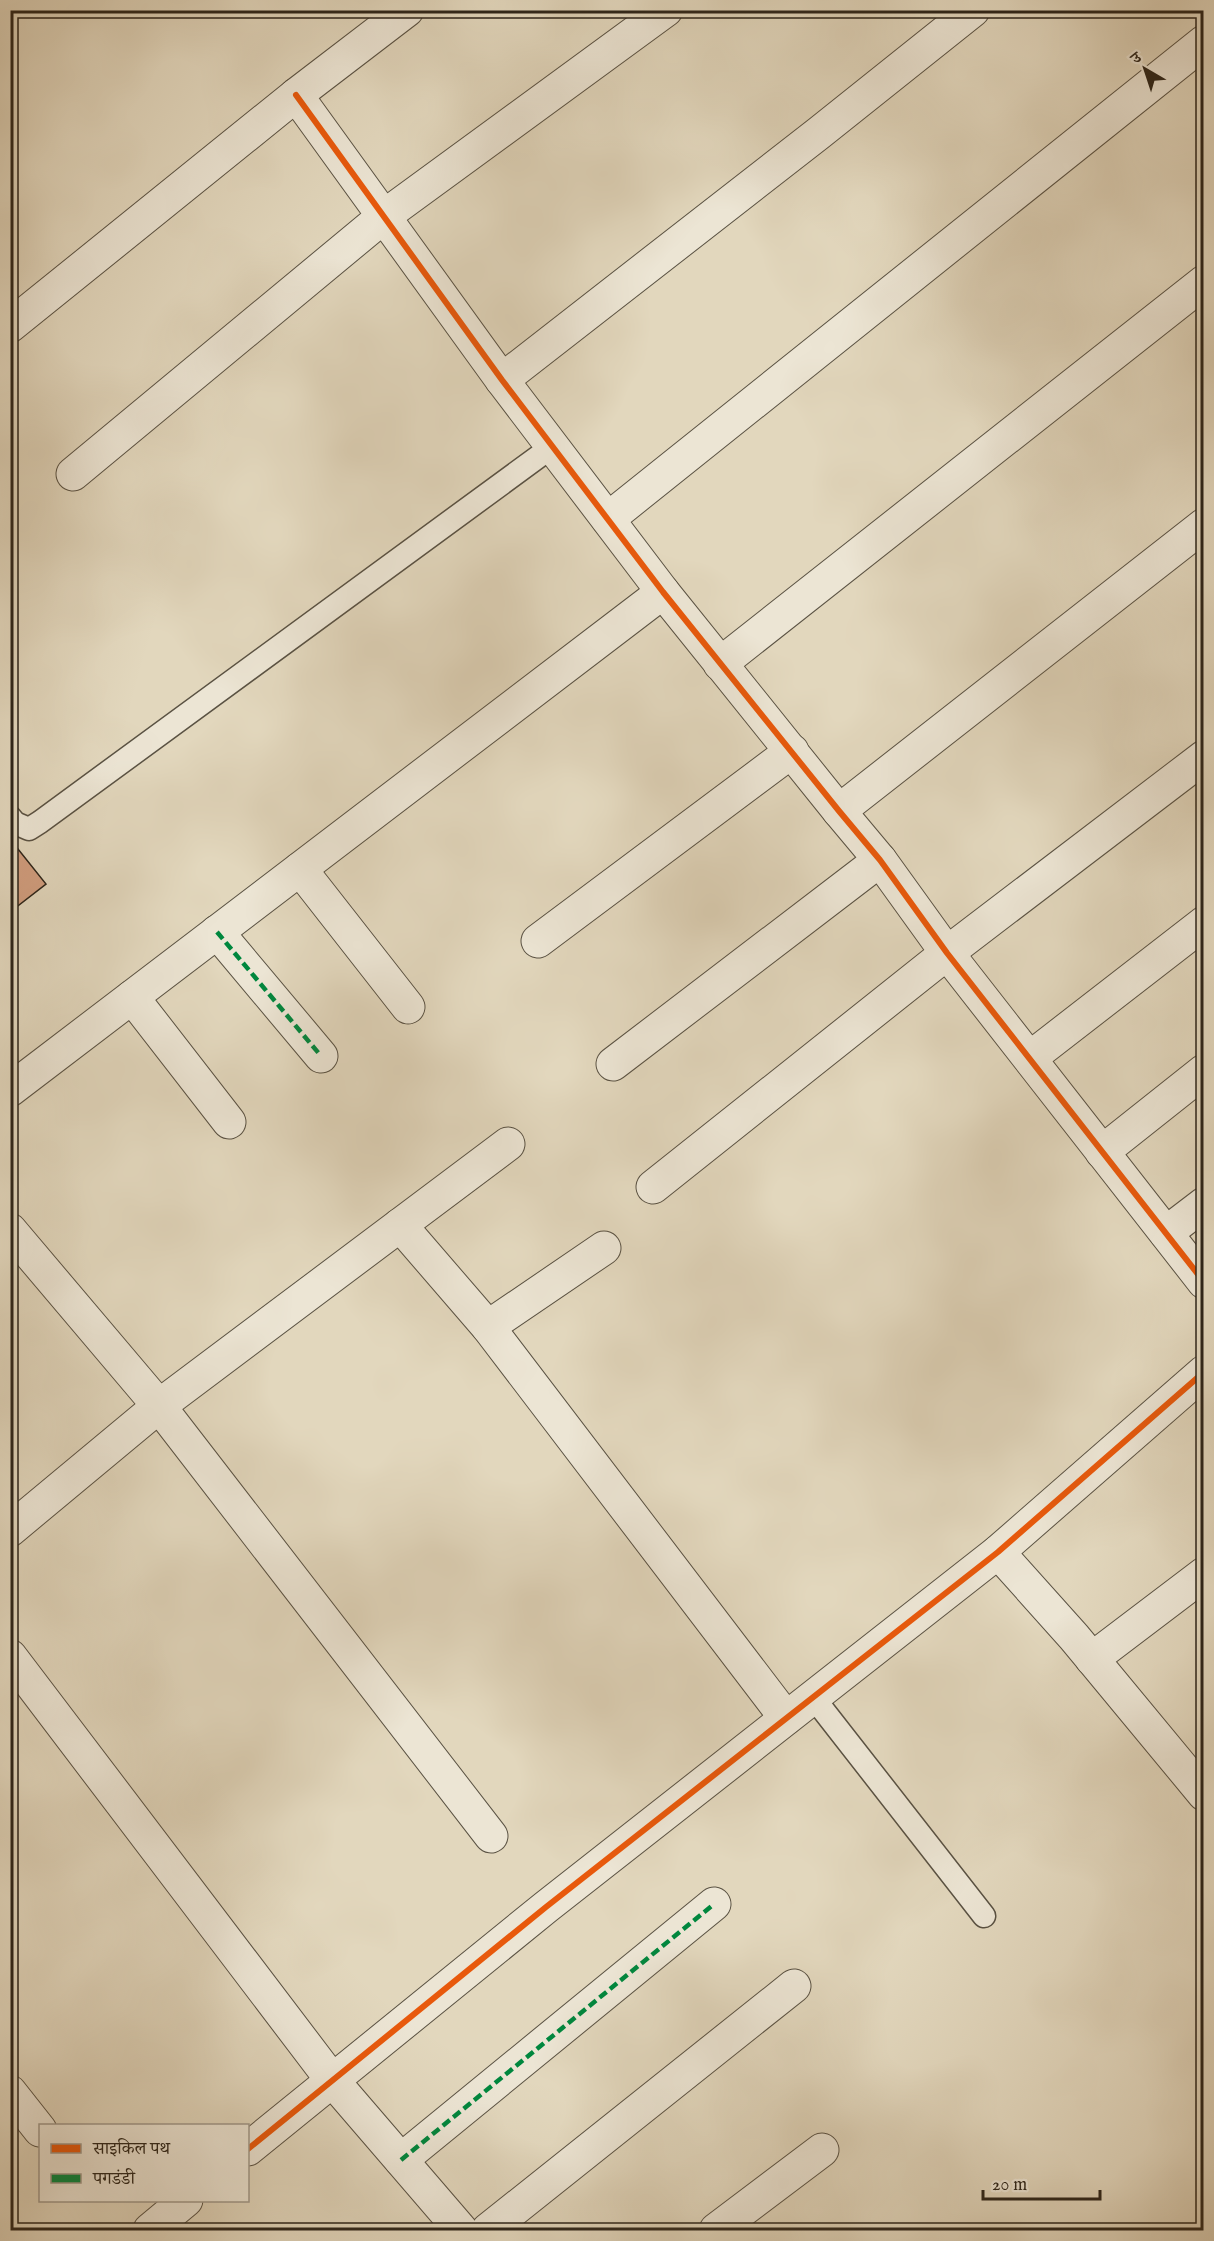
<svg xmlns="http://www.w3.org/2000/svg" width="1214" height="2241" viewBox="0 0 1214 2241" font-family="'IM FELL English','Noto Serif Devanagari',serif">
<rect width="100%" height="100%" fill="#e2d7bd"/>
<filter id="stains"><feTurbulence type="fractalNoise" baseFrequency=".00333" numOctaves="4"/><feColorMatrix values="0 0 0 0 .2 0 0 0 0 .09 0 0 0 0 .02 0 0 0 .5 -.17"/></filter>
<radialGradient id="worn" r=".72"><stop offset=".6" stop-color="#630" stop-opacity="0"/><stop offset="1" stop-color="#630" stop-opacity=".3"/></radialGradient>
<polygon fill="#d19e7f" stroke="#2d251a" stroke-width="1.5" points="10,839 46,884 10,912"/>
<g fill="none" stroke-linecap="round" stroke-linejoin="round">
<defs>
<g id="lane">
<polyline points="10,817 15,823 29,829 40,822 553,446"/>
<polyline points="813,1697 984,1916"/>
</g>
<g id="street">
<polyline points="296,95 502,380 663,592 839,811 880,860 947,953 1204,1282"/>
<polyline points="10,326 296,95 407,10"/>
<polyline points="502,380 819,133 973,10"/>
<polyline points="73,474 383,217 666,10"/>
<polyline points="608,519 1204,42"/>
<polyline points="720,664 1204,282"/>
<polyline points="839,811 1204,525"/>
<polyline points="300,869 408,1007"/>
<polyline points="217,932 321,1056"/>
<polyline points="538,941 792,751"/>
<polyline points="132,997 229,1122"/>
<polyline points="1030,1058 1204,923"/>
<polyline points="613,1064 880,860"/>
<polyline points="10,1090 663,592"/>
<polyline points="1102,1152 1204,1071"/>
<polyline points="653,1187 947,953 1204,757"/>
<polyline points="400,1225 488,1327 786,1718"/>
<polyline points="10,1230 159,1406 491,1836"/>
<polyline points="1166,1233 1204,1204"/>
<polyline points="488,1327 604,1248"/>
<polyline points="10,1530 159,1406 508,1144"/>
<polyline points="998,1552 1074,1637 1204,1794"/>
<polyline points="10,1656 332,2080 461,2230"/>
<polyline points="1092,1659 1204,1574"/>
<polyline points="10,2092 40,2130"/>
<polyline points="248,2149 546,1907 998,1552 1204,1372"/>
<polyline points="401,2160 714,1904"/>
<polyline points="150,2230 186,2200"/>
<polyline points="488,2230 794,1986"/>
<polyline points="716,2230 822,2150"/>
</g>
</defs>
<use href="#lane" stroke="#5a5243" stroke-width="25"/>
<use href="#street" stroke="#5a5243" stroke-width="35"/>
<use href="#lane" stroke="#ece5d4" stroke-width="22"/>
<use href="#street" stroke="#ece5d4" stroke-width="33"/>
<g stroke="#00873e" stroke-width="4.5" stroke-dasharray="9 4.5" stroke-linecap="butt">
<polyline points="217,932 321,1056"/>
<polyline points="401,2160 714,1904"/>
</g>
<defs>
<g id="cycleway">
<polyline points="296,95 502,380 663,592 839,811 880,860 947,953 1204,1282"/>
<polyline points="248,2149 546,1907 998,1552 1204,1372"/>
</g>
</defs>
<use href="#cycleway" stroke="#ece5d4" stroke-width="10"/>
<use href="#cycleway" stroke="#e8590c" stroke-width="6"/>
</g>
<rect width="1214" height="2241" fill="none" stroke="#e2d7bd" stroke-width="36"/>
<rect x="12" y="12" width="1190" height="2217" fill="none" stroke="#2d251a" stroke-width="3"/>
<rect x="18" y="18" width="1178" height="2205" fill="none" stroke="#2d251a" stroke-width="1.5"/>
<rect x="39" y="2124" width="210" height="78" fill="#ece5d4" stroke="#a0988a" stroke-width="1.5"/>
<rect x="51" y="2144" width="30" height="9" fill="#e8590c" stroke="#a0988a" stroke-width="1.5"/>
<text x="93" y="2154" font-size="18" fill="#2d251a">साइकिल पथ</text>
<rect x="51" y="2174" width="30" height="9" fill="#00873e" stroke="#a0988a" stroke-width="1.5"/>
<text x="93" y="2184" font-size="18" fill="#2d251a">पगडंडी</text>
<g transform="translate(1145 69) rotate(321)" stroke="#ece5d4" stroke-width="4.5" paint-order="stroke">
<path d="M0-4.5L10 22L0 15L-10 22Z" fill="#2d251a"/>
<text y="-9" font-size="16" font-weight="bold" text-anchor="middle" fill="#2d251a">उ</text>
</g>
<path d="M983 2190v9h117v-9" fill="none" stroke="#2d251a" stroke-width="3"/>
<text x="992" y="2190" font-size="18" fill="#2d251a" stroke="#ece5d4" stroke-width="4.5" paint-order="stroke">20 m</text>
<rect width="100%" height="100%" filter="url(#stains)"/>
<rect width="100%" height="100%" fill="url(#worn)"/>
</svg>
